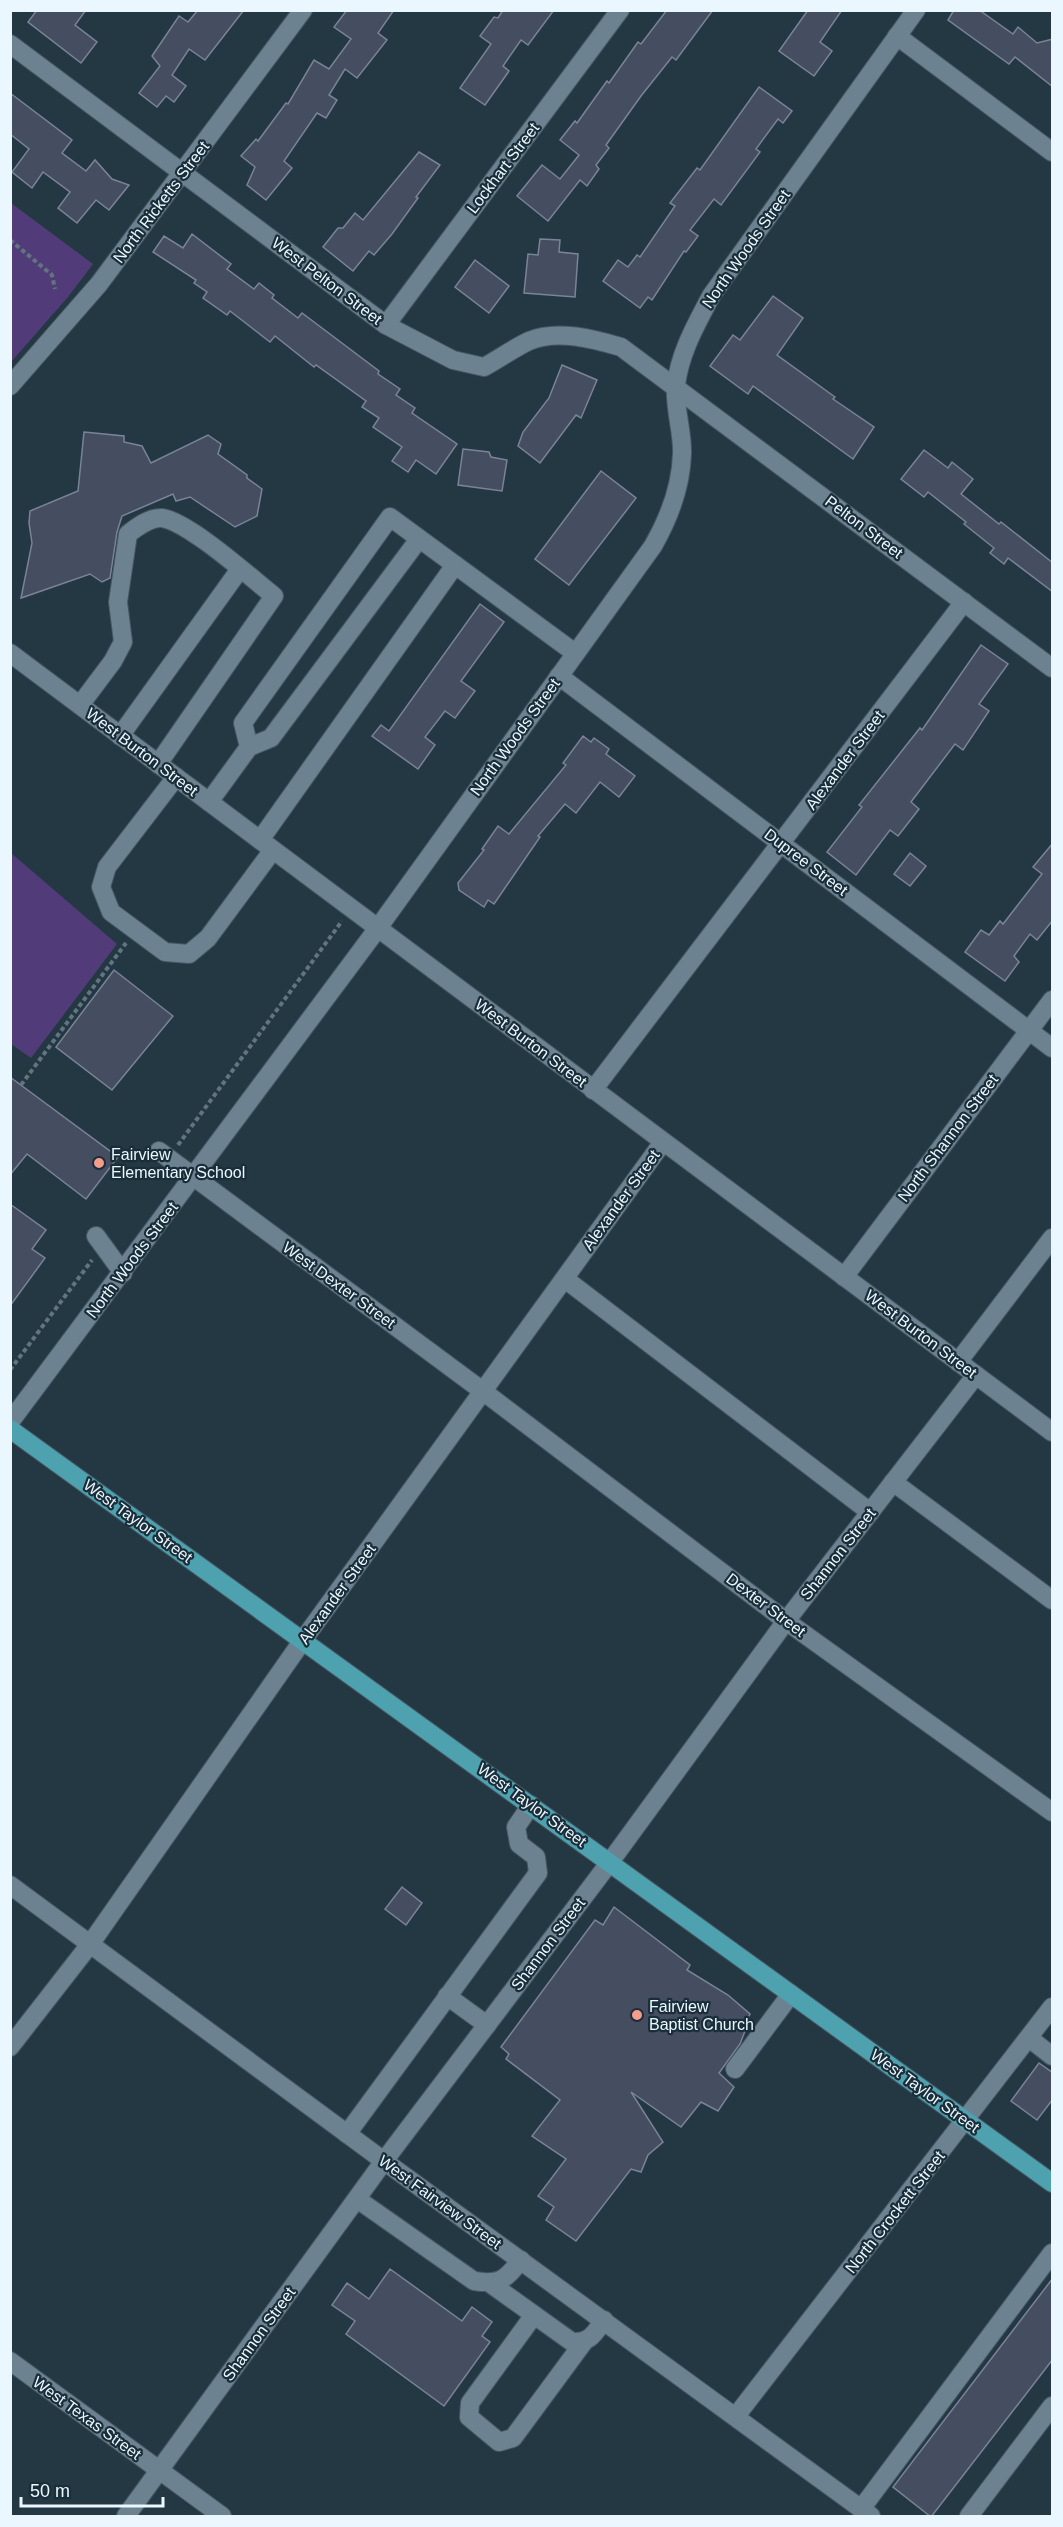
<svg xmlns="http://www.w3.org/2000/svg" width="1063" height="2527" viewBox="0 0 1063 2527" font-family="Arial,sans-serif">
<rect width="100%" height="100%" fill="#243844"/>
<g fill="#513b79">
<polygon points="11,203 93,264 68,297 11,362"/>
<polygon points="11,853 117,944 31,1058 11,1044"/>
</g>
<g fill="#454d60" stroke="#7a8398" stroke-width="1.5">
<polygon points="37,10 86,10 75,25 97,42 81,63 28,22"/>
<polygon points="198,10 244,10 205,60 189,49 172,75 186,86 174,102 166,96 157,107 139,93 160,66 152,56 179,16 188,22"/>
<polygon points="347,10 394,10 378,33 387,40 357,78 345,69 329,95 337,100 326,118 317,113 284,161 292,168 266,200 247,185 255,167 241,156 256,139 258,141 286,103 288,104 314,60 329,69 351,39 334,27"/>
<polygon points="503,10 554,10 528,45 521,40 503,66 509,71 485,105 460,88 491,44 480,36 494,17 498,18"/>
<polygon points="667,10 713,10 676,60 672,57 641,96 606,145 609,148 596,165 599,169 587,186 580,180 548,221 517,196 542,165 560,179 579,155 560,140 575,121 577,123 607,81 609,83 638,42 641,44"/>
<polygon points="808,10 842,10 820,42 832,51 814,76 779,51"/>
<polygon points="954,10 979,10 1013,34 1018,27 1037,43 1053,39 1053,87 1015,57 1009,64 948,20"/>
<polygon points="759,87 792,111 783,123 778,119 756,149 760,152 721,205 714,199 690,230 698,236 686,252 684,251 652,300 648,297 640,308 603,281 618,260 628,267 637,255 640,257 675,206 670,203 697,168 700,170"/>
<polygon points="10,93 72,140 62,153 86,171 95,160 112,179 129,185 109,210 96,200 77,223 58,208 70,192 43,172 32,188 12,172 29,149 10,134"/>
<polygon points="419,152 440,165 416,197 418,198 392,234 374,255 369,251 353,271 323,247 338,228 343,228 355,213 363,220"/>
<polygon points="192,234 231,264 227,269 254,289 259,283 274,295 272,298 298,318 302,313 379,371 378,374 400,389 396,395 415,408 412,413 457,444 436,474 416,460 408,472 392,461 402,447 373,427 379,418 362,407 366,401 316,365 314,367 275,336 270,342 230,311 227,315 203,298 207,292 194,283 196,280 153,252 164,236 183,248"/>
<polygon points="540,239 560,240 559,252 578,254 575,297 524,293 528,254 538,255"/>
<polygon points="475,260 509,286 489,313 455,287"/>
<polygon points="773,296 803,318 777,355 835,397 833,399 874,427 853,459 753,386 748,394 710,366 733,335 740,340"/>
<polygon points="562,365 597,380 581,418 576,415 540,463 518,446 523,432 549,398"/>
<polygon points="84,432 124,436 124,442 142,446 151,463 208,435 221,444 218,454 247,475 247,478 262,489 257,516 235,527 190,497 176,501 173,494 122,516 117,532 110,578 102,582 90,574 21,598 32,543 29,523 30,511 78,491"/>
<polygon points="463,449 489,452 491,457 507,460 502,491 458,485"/>
<polygon points="924,450 948,468 952,462 973,479 961,494 999,524 1001,522 1053,563 1053,592 1008,558 1004,564 990,553 994,548 964,524 966,522 928,492 924,497 901,479"/>
<polygon points="601,471 636,498 569,585 535,559"/>
<polygon points="480,604 504,622 461,681 475,691 455,718 445,711 425,737 435,745 418,769 372,736 381,725 389,731"/>
<polygon points="981,645 1008,664 979,704 989,711 963,750 955,744 911,802 919,809 898,836 890,830 856,875 827,852 862,807 859,805 920,728 922,730"/>
<polygon points="583,736 591,742 594,738 609,749 606,754 635,776 619,797 600,782 576,813 565,804 538,836 540,837 494,904 488,900 484,907 459,890 458,883 484,850 482,849 498,826 509,834 566,765 563,763"/>
<polygon points="1053,843 1053,920 1037,940 1030,934 1014,956 1019,962 1005,981 965,952 981,930 989,935 1000,921 1003,924 1042,874 1033,867"/>
<polygon points="910,853 926,866 910,886 894,874"/>
<polygon points="114,970 173,1016 112,1090 56,1047"/>
<polygon points="10,1077 118,1157 86,1199 27,1154 10,1175"/>
<polygon points="10,1204 46,1230 32,1249 45,1258 10,1306"/>
<polygon points="402,1887 422,1903 406,1925 385,1909"/>
<polygon points="614,1907 690,1965 687,1970 728,1995 750,2014 743,2028 745,2031 740,2044 719,2073 734,2087 718,2111 701,2102 681,2127 631,2092 663,2142 648,2155 641,2172 631,2169 576,2241 546,2220 554,2207 538,2196 566,2159 532,2136 560,2100 506,2059 509,2054 501,2047 595,1920 603,1925"/>
<polygon points="1039,2063 1053,2073 1053,2099 1037,2120 1011,2101"/>
<polygon points="390,2269 462,2321 472,2307 492,2322 482,2336 490,2342 444,2406 346,2334 355,2321 332,2305 347,2283 369,2299"/>
<polygon points="1053,2278 1053,2359 931,2517 893,2487"/>
</g>
<g fill="none" stroke-linecap="round" stroke-linejoin="round">
<defs>
<g id="minor">
<polyline points="897,36 1052,152"/>
<path d="M10,44L386,325L453,360L484,367C499,359 514,348 529,341C557,329 594,339 621,347L1052,668"/>
<polyline points="386,325 620,10"/>
<polyline points="10,386 99,284 303,10"/>
<polyline points="10,653 1052,1432"/>
<polyline points="559,676 1052,1048"/>
<path d="M80,705L113,661L123,642L118,602L128,534C137,527 150,517 162,518C189,522 250,577 274,596L158,764"/>
<polyline points="120,736 240,569"/>
<polyline points="249,747 271,738 419,539"/>
<polyline points="176,777 107,867 101,887 111,912 165,952 189,954 208,938 273,850"/>
<polyline points="209,802 249,747 243,723 390,517 575,653"/>
<polyline points="260,840 455,565"/>
<polyline points="593,1090 964,602"/>
<polyline points="159,1151 484,1392 786,1621 1052,1812"/>
<polyline points="96,1236 123,1273"/>
<polyline points="844,1277 1052,1000"/>
<polyline points="565,1279 870,1512"/>
<polyline points="958,1362 1052,1238"/>
<path d="M10,1422L378,928L653,546C669,518 681,487 682,454C683,432 674,408 676,385C680,352 696,325 711,296L916,10"/>
<polyline points="893,1482 1052,1600"/>
<polyline points="10,1885 384,2161 871,2516"/>
<polyline points="447,1996 487,2025"/>
<polyline points="1029,2038 1052,2056"/>
<polyline points="10,2047 91,1943 303,1640 663,1142"/>
<polyline points="735,2069 791,1994"/>
<polyline points="347,2134 538,1873 536,1857 519,1844 516,1827 531,1805"/>
<path d="M357,2199L474,2281C500,2285 505,2280 521,2260"/>
<path d="M491,2284L572,2342C590,2343 594,2334 604,2320"/>
<polyline points="534,2315 470,2403 469,2417 499,2442 513,2438 583,2343"/>
<polyline points="10,2361 222,2516"/>
<polyline points="736,2416 1052,2007"/>
<polyline points="861,2509 1052,2253"/>
<polyline points="126,2516 384,2161 610,1862 786,1621 976,1375"/>
<polyline points="969,2516 1052,2406"/>
</g>
<polyline id="major" points="10,1429 1052,2183"/>
</defs>
<use href="#minor" stroke="#455761" stroke-width="20"/>
<use href="#major" stroke="#455761" stroke-width="20"/>
<g stroke="#62747f" stroke-width="4" stroke-dasharray="4.5 3" stroke-linecap="butt">
<polyline points="10,240 52,275 55,289"/>
<polyline points="21,1085 126,943"/>
<polyline points="178,1145 342,921"/>
<polyline points="10,1370 92,1260"/>
</g>
<use href="#minor" stroke="#6c8290" stroke-width="18"/>
<use href="#major" stroke="#4ea1af" stroke-width="18"/>
</g>
<g fill="#f49d8d" stroke="#1a2e3a" stroke-width="2">
<circle cx="99" cy="1163" r="6"/>
<circle cx="637" cy="2015" r="6"/>
</g>
<g text-anchor="middle" dominant-baseline="central" stroke-width="4.5" stroke-linejoin="round" paint-order="stroke">
<g font-size="16" fill="#eaf7ff" stroke="#1a2e3a">
<text transform="translate(503 168) rotate(-53)">Lockhart Street</text>
<text transform="translate(161 202) rotate(-53)">North Ricketts Street</text>
<text transform="translate(746 249) rotate(-55)">North Woods Street</text>
<text transform="translate(327 281) rotate(37)">West Pelton Street</text>
<text transform="translate(864 527) rotate(37)">Pelton Street</text>
<text transform="translate(515 737) rotate(-54)">North Woods Street</text>
<text transform="translate(142 752) rotate(37)">West Burton Street</text>
<text transform="translate(845 760) rotate(-53)">Alexander Street</text>
<text transform="translate(806 862) rotate(37)">Dupree Street</text>
<text transform="translate(531 1043) rotate(37)">West Burton Street</text>
<text transform="translate(948 1138) rotate(-53)">North Shannon Street</text>
<text transform="translate(621 1200) rotate(-54)">Alexander Street</text>
<text transform="translate(132 1260) rotate(-53)">North Woods Street</text>
<text transform="translate(339 1285) rotate(36)">West Dexter Street</text>
<text transform="translate(921 1334) rotate(37)">West Burton Street</text>
<text transform="translate(138 1521) rotate(36)">West Taylor Street</text>
<text transform="translate(838 1554) rotate(-52)">Shannon Street</text>
<text transform="translate(337 1594) rotate(-54)">Alexander Street</text>
<text transform="translate(766 1605) rotate(37)">Dexter Street</text>
<text transform="translate(532 1805) rotate(36)">West Taylor Street</text>
<text transform="translate(548 1944) rotate(-53)">Shannon Street</text>
<text transform="translate(925 2091) rotate(36)">West Taylor Street</text>
<text transform="translate(440 2202) rotate(36)">West Fairview Street</text>
<text transform="translate(895 2212) rotate(-52)">North Crockett Street</text>
<text transform="translate(259 2334) rotate(-54)">Shannon Street</text>
<text transform="translate(87 2418) rotate(36)">West Texas Street</text>
</g>
<g font-size="16" fill="#eaf7ff" stroke="#1a2e3a" text-anchor="start">
<text x="111" y="1154">Fairview<tspan x="111" dy="18">Elementary School</tspan></text>
<text x="649" y="2006">Fairview<tspan x="649" dy="18">Baptist Church</tspan></text>
</g>
</g>
<rect width="1063" height="2527" fill="none" stroke="#eaf7ff" stroke-width="24"/>
<path d="M21 2497v9h142v-9" fill="none" stroke="#eaf7ff" stroke-width="3"/>
<text x="30" y="2497" font-size="18" fill="#eaf7ff" stroke="#1a2e3a" stroke-width="4.5" paint-order="stroke">50 m</text>
</svg>
